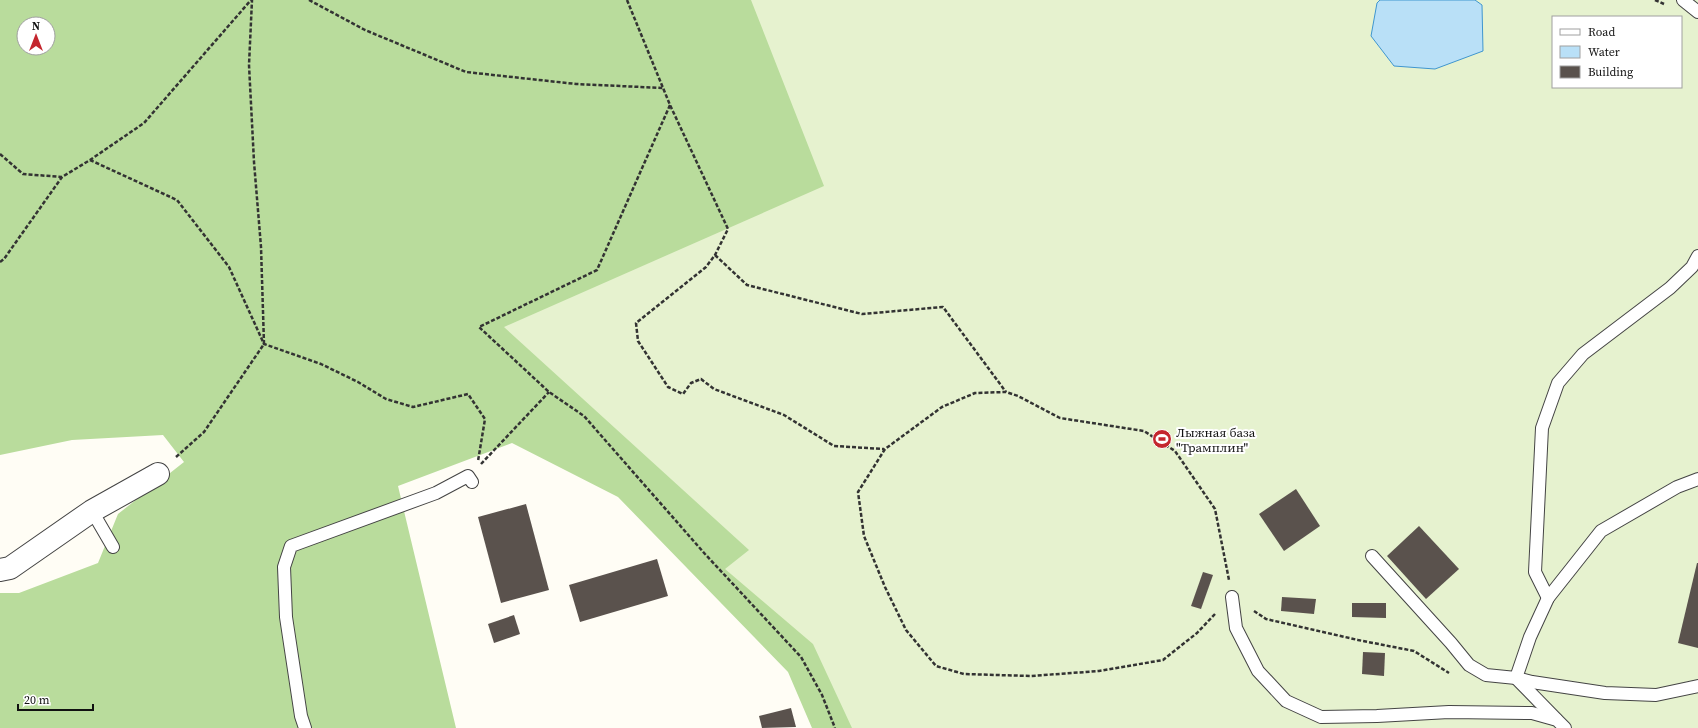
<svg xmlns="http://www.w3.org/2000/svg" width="1698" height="728" viewBox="0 0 1698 728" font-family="'Source Serif 4',serif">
<rect width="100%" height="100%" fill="#fffdf5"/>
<path fill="#b9dc9c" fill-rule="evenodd" d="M0,0H916L1681,17H1553L958,728H812L788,672L618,497L512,443L398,486L456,728H0V593H19L98,563L118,514L184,462L163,435L72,440L0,455ZM24,24H48V48H24Z"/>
<path fill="#e6f2cf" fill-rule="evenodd" d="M751,0H1698V728H852L813,644L725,569L749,550L504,327L824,186ZM1553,17H1681V87H1553Z"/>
<polygon fill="#b9e0f7" stroke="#3f96cf" points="1380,0 1475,0 1482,5 1483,51 1435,69 1394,66 1371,36 1377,3"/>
<g fill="#5a524d">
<polygon points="1296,489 1320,526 1284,551 1259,514"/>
<polygon points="526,504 549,590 501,603 478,517"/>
<polygon points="1419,526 1459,569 1426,599 1387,556"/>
<polygon points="657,559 668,596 580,622 569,585"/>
<polygon points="1697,563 1698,563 1698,648 1678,643"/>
<polygon points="1203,572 1213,575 1201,609 1191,606"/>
<polygon points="1282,597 1316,599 1314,614 1281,611"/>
<polygon points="1352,603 1386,603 1386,618 1352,617"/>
<polygon points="514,615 520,634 494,643 488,624"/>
<polygon points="1363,652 1385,653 1384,676 1362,674"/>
<polygon points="791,708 796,727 762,728 759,716"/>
</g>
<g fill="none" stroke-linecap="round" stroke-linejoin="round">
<defs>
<g id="lane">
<polyline points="1683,0 1698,12"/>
<polyline points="92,511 113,547"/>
<polyline points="1372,556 1451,643 1469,665 1486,675 1516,678 1532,682 1605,693 1656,695 1698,686"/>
<polyline points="1232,597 1236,628 1258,671 1286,701 1321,717 1377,716 1449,712 1532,713 1557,720 1565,728"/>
<polyline points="1548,598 1535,572 1542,428 1558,383 1583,354 1670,288 1692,267 1698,256"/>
<polyline points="1556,719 1516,678 1530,637 1548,598 1601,531 1677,487 1698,479"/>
<polyline points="305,728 301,716 286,617 284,567 291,546 436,493 468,476 472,482"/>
</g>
<polyline id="street" points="0,570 10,568 92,511 158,474"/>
</defs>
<use href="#lane" stroke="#444" stroke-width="14"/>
<use href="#street" stroke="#444" stroke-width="24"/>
<g stroke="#333" stroke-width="2.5" stroke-dasharray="4 2" stroke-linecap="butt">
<polyline points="309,0 365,30 466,72 576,84 663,88"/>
<polyline points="627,0 670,105 728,229 715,255 706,267 636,323 638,341 668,387 683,394 691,383 701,379 714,389 784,415 834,446 884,449"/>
<polyline points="1655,0 1664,4"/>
<polyline points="670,105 597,270 479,327 549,392 584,416 705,554 801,657 822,695 835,728"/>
<polyline points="0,154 23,174 62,177 90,160 144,123 251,0"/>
<polyline points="90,160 177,200 229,267 264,344 321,364 358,382 386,399 413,407 468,394 485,419 478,461"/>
<polyline points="715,255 747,285 862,314 943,307 1006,392"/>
<polyline points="0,262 4,259 62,177"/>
<polyline points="176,457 204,432 264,344 261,247 254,162 249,65 252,0"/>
<polyline points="481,464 549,392"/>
<polyline points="1254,611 1266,619 1358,640 1414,651 1449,673"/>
<polyline points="1215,614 1197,633 1163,660 1099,671 1031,676 964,674 936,666 906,630 885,587 864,536 858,492 885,449 942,407 975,393 1006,392 1018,396 1060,418 1144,431 1175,451 1215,509 1229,580"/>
</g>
<use href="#lane" stroke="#fff" stroke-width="12"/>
<use href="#street" stroke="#fff" stroke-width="22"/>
</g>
<defs>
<symbol id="stadium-disc" viewBox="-11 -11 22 22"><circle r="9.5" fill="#c4262e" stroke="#fff"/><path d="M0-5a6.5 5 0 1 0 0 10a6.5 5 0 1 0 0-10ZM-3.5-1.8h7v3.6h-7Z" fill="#fff"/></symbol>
</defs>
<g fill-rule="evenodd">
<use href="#stadium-disc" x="1151" y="428" width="22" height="22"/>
</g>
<g text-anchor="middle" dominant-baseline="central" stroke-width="4" stroke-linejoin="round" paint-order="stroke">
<g font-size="13" fill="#111" stroke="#fff" text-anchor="start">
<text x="1176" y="432">Лыжная база<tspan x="1176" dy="15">"Трамплин"</tspan></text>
</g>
</g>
<rect x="1552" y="16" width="130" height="72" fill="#ffffff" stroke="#a0a0a0"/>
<rect x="1560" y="29" width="20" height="6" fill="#ffffff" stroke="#a0a0a0"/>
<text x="1588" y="36" font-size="12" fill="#111111">Road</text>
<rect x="1560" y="46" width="20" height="12" fill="#b9e0f7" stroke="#a0a0a0"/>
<text x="1588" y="56" font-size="12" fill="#111111">Water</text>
<rect x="1560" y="66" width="20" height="12" fill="#5a524d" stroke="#a0a0a0"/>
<text x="1588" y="76" font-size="12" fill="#111111">Building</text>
<g transform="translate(36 36)"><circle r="19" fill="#ffffff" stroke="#a0a0a0"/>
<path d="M0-3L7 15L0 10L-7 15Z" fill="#c4262e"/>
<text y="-6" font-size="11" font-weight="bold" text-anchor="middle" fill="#111111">N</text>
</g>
<path d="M18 704v6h75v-6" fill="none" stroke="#111111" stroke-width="2"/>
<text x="24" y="704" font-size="12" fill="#111111" stroke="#ffffff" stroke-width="3" paint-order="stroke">20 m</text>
</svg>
